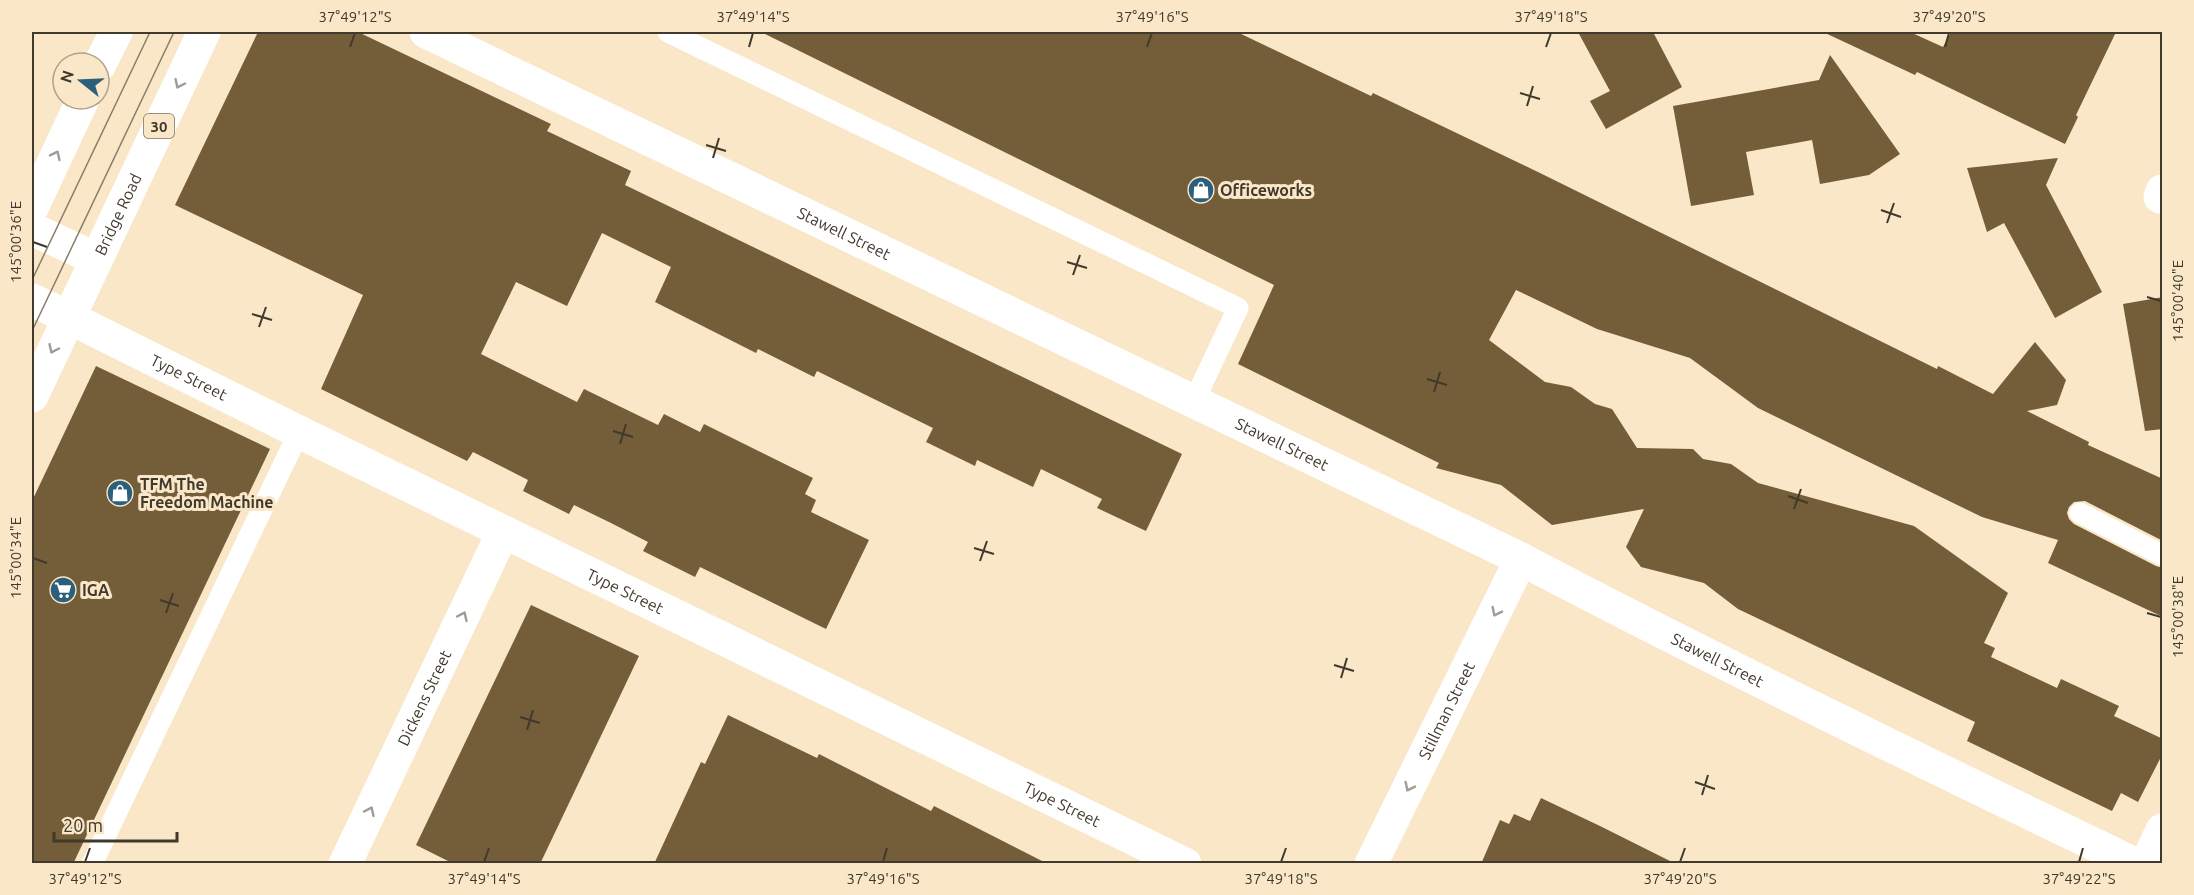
<svg xmlns="http://www.w3.org/2000/svg" width="2194" height="895" viewBox="0 0 2194 895" font-family="Ubuntu,sans-serif">
<rect width="100%" height="100%" fill="#f9e7c8"/>
<g fill="#735e39">
<polygon points="258,32 358,32 551,124 547,131 631,171 625,185 1182,454 1146,531 1097,508 1102,499 1041,469 1033,487 977,460 975,466 926,442 933,428 817,371 814,377 758,349 756,353 655,302 671,267 602,233 567,306 516,282 481,354 577,402 584,389 658,425 664,414 700,432 704,424 813,478 805,494 816,500 811,512 869,540 826,629 700,567 695,577 643,551 648,542 611,523 574,505 569,514 523,491 528,480 473,452 467,461 321,389 363,295 175,205"/>
<polygon points="761,32 1237,32 1371,96 1373,93 1538,172 1937,369 1938,366 1993,394 2035,342 2066,380 2057,405 2027,411 2089,442 2088,445 2163,479 2163,541 2085,501 2074,502 2069,507 2067,513 2069,519 2074,524 2156,566 2163,568 2163,617 2048,563 2058,540 1982,517 1758,408 1690,358 1597,329 1516,290 1489,340 1545,382 1571,387 1595,404 1612,409 1637,448 1693,449 1703,459 1731,464 1758,483 1914,526 2008,593 1984,643 1995,648 1991,657 2057,688 2061,679 2119,706 2114,716 2163,739 2163,753 2138,802 2121,793 2112,811 1967,741 1975,722 1738,609 1704,583 1641,567 1626,547 1644,509 1552,525 1501,485 1436,468 1439,463 1238,364 1274,285"/>
<polygon points="1578,32 1653,32 1682,87 1606,129 1590,101 1610,91"/>
<polygon points="1823,32 1910,32 1943,47 1951,32 2116,32 2076,115 2078,117 2065,144 1917,72 1915,75"/>
<polygon points="1830,55 1900,154 1869,175 1820,184 1812,140 1746,152 1754,195 1691,206 1673,106 1819,80"/>
<polygon points="2058,158 2046,185 2102,292 2055,318 2004,223 1987,232 1967,168"/>
<polygon points="2163,297 2163,429 2145,431 2123,304"/>
<polygon points="96,366 270,449 73,864 32,864 32,501"/>
<polygon points="531,605 639,656 540,864 454,864 416,845"/>
<polygon points="728,715 817,758 819,754 931,811 934,806 1048,864 654,864 701,762 705,764"/>
<polygon points="1541,798 1600,826 1676,864 1481,864 1500,820 1509,824 1514,814 1530,821"/>
</g>
<g fill="none" stroke-linecap="round" stroke-linejoin="round">
<g stroke="#fff" stroke-width="21">
<polyline points="668,32 1238,308 1194,401"/>
<polyline points="2080,513 2162,555"/>
<polyline points="92,864 299,432"/>
</g>
<g stroke="#fff" stroke-width="33">
<path id="s1" d="M426,32L1521,559C1723,665 1929,765 2135,864"/>
<polyline points="2160,197 2162,191"/>
<path id="s2" d="M68,317L299,432L1185,864"/>
<path id="s3" d="M345,864L503,532"/>
<path id="s4" d="M1371,864L1521,559"/>
<polyline points="2146,864 2162,830"/>
</g>
<g stroke="#fff" stroke-width="33">
<polyline points="99,66 116,32"/>
<polyline points="32,208 83,99"/>
<polyline points="32,229 96,259"/>
<polyline points="32,300 68,317"/>
<path id="s5" d="M32,396L204,32"/>
</g>
<g stroke="#887d69" stroke-width="1.5">
<polyline points="32,280 150,32"/>
<polyline points="32,331 174,32"/>
</g>
</g>
<defs><path id="oneway-chevron" d="M-2-3.5L2.5 0L-2 3.5" fill="none" stroke-width="1.6" stroke-linecap="round" stroke-linejoin="round" transform="scale(1.5)"/></defs>
<g stroke="#a09c96">
<use href="#oneway-chevron" transform="translate(179 84) rotate(115)"/>
<use href="#oneway-chevron" transform="translate(56 155) rotate(-64)"/>
<use href="#oneway-chevron" transform="translate(53 349) rotate(115)"/>
<use href="#oneway-chevron" transform="translate(1496 612) rotate(116)"/>
<use href="#oneway-chevron" transform="translate(463 616) rotate(-65)"/>
<use href="#oneway-chevron" transform="translate(1409 787) rotate(116)"/>
<use href="#oneway-chevron" transform="translate(370 811) rotate(-65)"/>
</g>
<path fill="none" stroke="#40392c" stroke-width="2" d="M350,47L355,33M749,47L753,33M1147,47L1152,33M1546,47L1551,33M1945,47L1949,33M1520,93L1540,99M1527,106L1533,86M706,145L726,151M713,158L719,138M1881,210L1901,217M1887,223L1894,203M33,242L47,247M1067,262L1087,268M1073,275L1080,255M2147,297L2161,301M252,314L272,320M259,327L266,307M1427,379L1447,385M1434,392L1440,372M613,431L633,437M620,444L626,424M1788,496L1808,503M1794,509L1801,489M974,548L994,554M33,558L47,563M980,561L987,541M160,600L179,606M166,613L173,593M2147,613L2161,617M1334,665L1354,671M1341,678L1347,658M520,717L540,723M527,730L533,710M1695,782L1715,789M1702,795L1708,775M85,862L90,848M484,862L489,848M883,862L887,848M1281,862L1286,848M1680,862L1685,848M2079,862L2083,848"/>
<defs>
<symbol id="shop-disc" viewBox="-11 -11 22 22"><circle r="9.5" fill="#2c5f7c" stroke="#f9e7c8"/><path d="M-5-2.5h2.3a2.7 3.5 0 0 1 5.4 0H5L5.5 6h-11ZM-1.5-2.5h3a1.5 2.3 0 0 0-3 0Z" fill="#fff"/></symbol>
<symbol id="supermarket-disc" viewBox="-11 -11 22 22"><circle r="9.5" fill="#2c5f7c" stroke="#f9e7c8"/><path d="M-6-5.5h2.5l.6 2H6L4.5 2H-2.5L-4.4-4H-6ZM-1.5 3.2a1.3 1.3 0 1 0 .1 0ZM3 3.2a1.3 1.3 0 1 0 .1 0Z" fill="#fff"/></symbol>
</defs>
<g fill-rule="evenodd">
<use href="#shop-disc" x="1186" y="175" width="30" height="30"/>
<use href="#shop-disc" x="105" y="478" width="30" height="30"/>
<use href="#supermarket-disc" x="48" y="575" width="30" height="30"/>
</g>
<g text-anchor="middle" dominant-baseline="central" stroke-width="6" stroke-linejoin="round" paint-order="stroke">
<rect fill="#f9e7c8" stroke="#786d5b" stroke-width="1.5" x="144" y="114" width="30" height="24" rx="4.5"/>
<g font-size="15" font-weight="bold" fill="#40392c">
<text x="159" y="126">30</text>
</g>
<g font-size="16" font-weight="bold" fill="#40392c" stroke="#f9e7c8" text-anchor="start">
<text x="1220" y="190">Officeworks</text>
<text x="140" y="484">TFM The<tspan x="140" dy="18">Freedom Machine</tspan></text>
<text x="82" y="590">IGA</text>
</g>
<g font-size="16" fill="#40392c" stroke="#f9e7c8">
<text stroke="none"><textPath href="#s5" startOffset="201">Bridge Road</textPath></text>
<text stroke="none"><textPath href="#s1" startOffset="464">Stawell Street</textPath></text>
<text stroke="none"><textPath href="#s2" startOffset="135">Type Street</textPath></text>
<text stroke="none"><textPath href="#s1" startOffset="950">Stawell Street</textPath></text>
<text stroke="none"><textPath href="#s2" startOffset="621">Type Street</textPath></text>
<text stroke="none"><textPath href="#s1" startOffset="1436">Stawell Street</textPath></text>
<text stroke="none"><textPath href="#s3" startOffset="184">Dickens Street</textPath></text>
<text stroke="none"><textPath href="#s4" startOffset="171">Stillman Street</textPath></text>
<text stroke="none"><textPath href="#s2" startOffset="1107">Type Street</textPath></text>
</g>
</g>
<rect width="2194" height="895" fill="none" stroke="#f9e7c8" stroke-width="66"/>
<g transform="translate(81 81) rotate(288)"><circle r="28" fill="#f9e7c8" stroke="#afa18a" stroke-width="1.5"/>
<path d="M0-4.5L10 22L0 15L-10 22Z" fill="#2c5f7c"/>
<text y="-9" font-size="16" font-weight="bold" text-anchor="middle" fill="#40392c">N</text>
</g>
<path d="M54 832v9h123v-9" fill="none" stroke="#40392c" stroke-width="3"/>
<text x="63" y="832" font-size="18" fill="#40392c" stroke="#f9e7c8" stroke-width="4.5" paint-order="stroke">20 m</text>
<rect x="33" y="33" width="2128" height="829" fill="none" stroke="#40392c" stroke-width="2"/>
<g font-size="15" text-anchor="middle" fill="#40392c">
<text x="355" y="22">37°49'12"S</text>
<text x="753" y="22">37°49'14"S</text>
<text x="1152" y="22">37°49'16"S</text>
<text x="1551" y="22">37°49'18"S</text>
<text x="1949" y="22">37°49'20"S</text>
<text transform="translate(16 242) rotate(-90)" y="5">145°00'36"E</text>
<text transform="translate(2178 301) rotate(-90)" y="5">145°00'40"E</text>
<text transform="translate(16 558) rotate(-90)" y="5">145°00'34"E</text>
<text transform="translate(2178 617) rotate(-90)" y="5">145°00'38"E</text>
<text x="85" y="884">37°49'12"S</text>
<text x="484" y="884">37°49'14"S</text>
<text x="883" y="884">37°49'16"S</text>
<text x="1281" y="884">37°49'18"S</text>
<text x="1680" y="884">37°49'20"S</text>
<text x="2079" y="884">37°49'22"S</text>
</g>
</svg>
